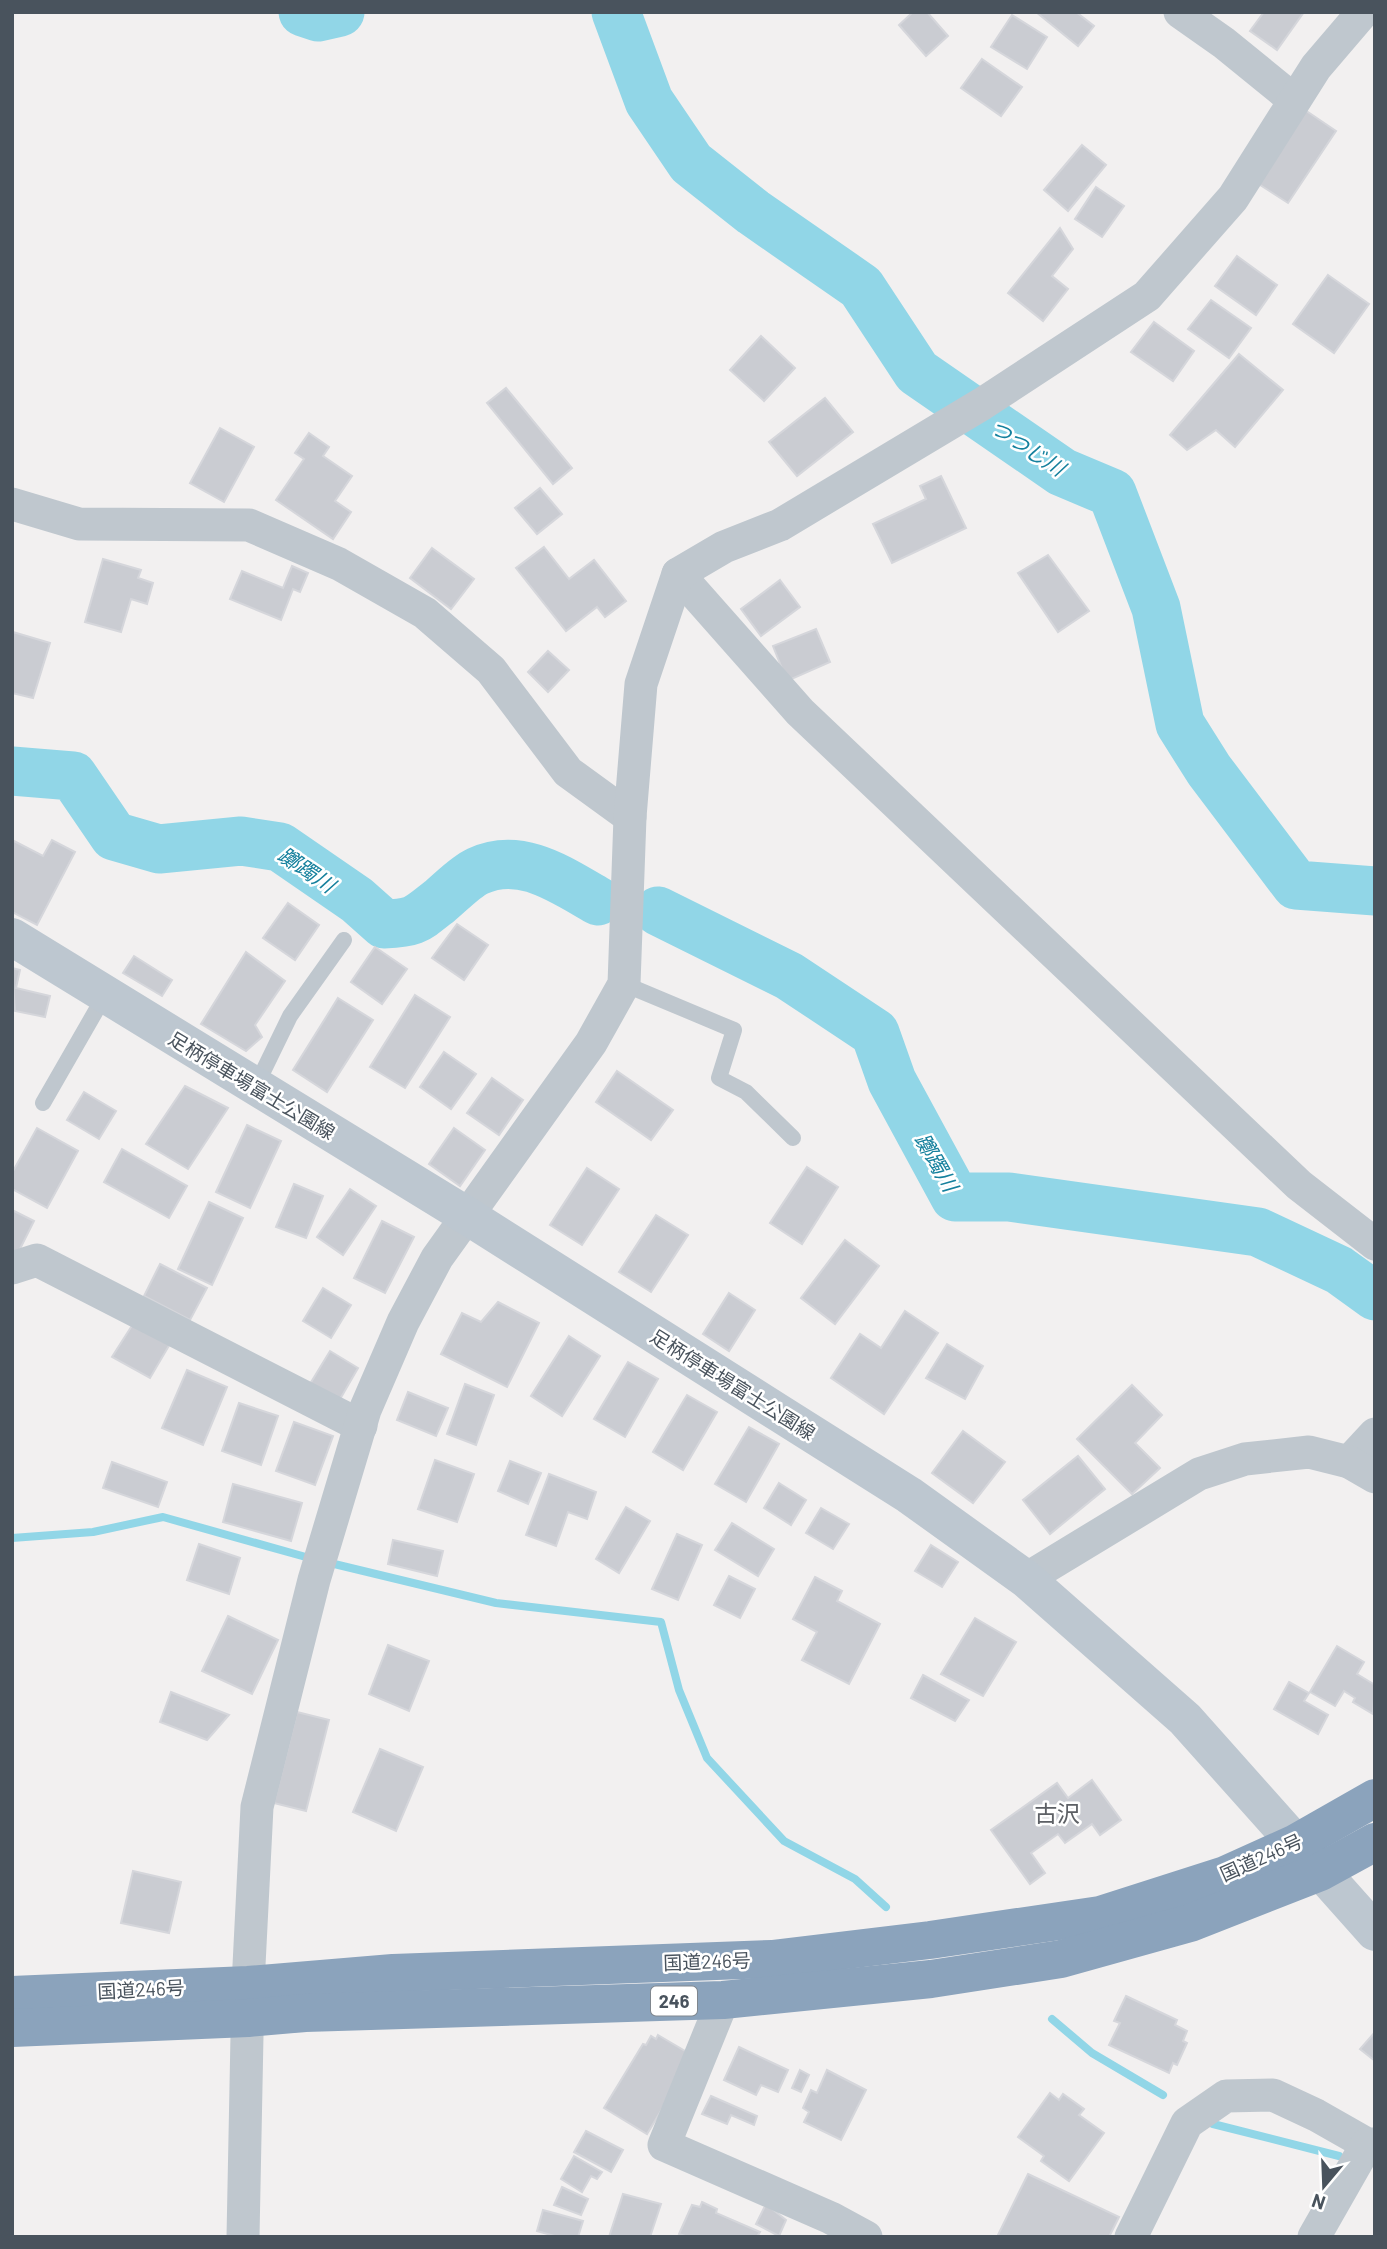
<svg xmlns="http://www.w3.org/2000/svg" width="1387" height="2249" viewBox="0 0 1387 2249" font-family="Barlow,'Noto Sans JP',sans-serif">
<rect width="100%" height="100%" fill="#f2f0f0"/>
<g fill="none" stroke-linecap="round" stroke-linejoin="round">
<g stroke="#91d6e7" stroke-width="8">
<polyline points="12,1538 93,1532 163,1517 313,1559"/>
<polyline points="326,1562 496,1603 661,1622 679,1690 707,1758 784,1841 855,1879 886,1907"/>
<polyline points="1052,2019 1092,2053 1163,2095"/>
<polyline points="1213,2124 1339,2156"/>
</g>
<g stroke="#91d6e7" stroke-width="49">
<polyline points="303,12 318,17 340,12"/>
<polyline points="616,12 649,101 691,163 753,212 861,287 917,372 1062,472 1112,493 1156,608 1180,724 1209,770 1296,885 1375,891"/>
<path d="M12,771L73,776L114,836L159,849L241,841L280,847L357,900L384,924C415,923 416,920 440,901C452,891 465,877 478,871C521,851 561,880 598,901"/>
<polyline points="658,911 789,976 875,1033 892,1081 955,1197 1009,1197 1258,1232 1339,1270 1375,1296"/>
</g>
</g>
<g fill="#caccd2" stroke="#d5d6db" stroke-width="2">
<polygon points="913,12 927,12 948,36 926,56 899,25"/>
<polygon points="1036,12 1076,12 1094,26 1078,46"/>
<polygon points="1264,12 1304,12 1277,50 1250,31"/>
<polygon points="1012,15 1047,37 1027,69 991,47"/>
<polygon points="982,59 1022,87 1001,116 961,88"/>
<polygon points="1305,110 1336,131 1288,203 1257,183"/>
<polygon points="1082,145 1106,165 1068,211 1044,190"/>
<polygon points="1096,187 1124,206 1102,237 1075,219"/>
<polygon points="1060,228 1073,249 1052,276 1068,289 1043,321 1008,293"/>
<polygon points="1237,256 1277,285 1256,315 1215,286"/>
<polygon points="1328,275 1369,304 1334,353 1293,324"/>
<polygon points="1211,300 1251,328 1229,358 1188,329"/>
<polygon points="1154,322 1194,351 1173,381 1131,352"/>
<polygon points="761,336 795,368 764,401 730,370"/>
<polygon points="1239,354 1283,390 1235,447 1216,430 1187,450 1170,435"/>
<polygon points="506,388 572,468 553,484 487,403"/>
<polygon points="825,398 853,432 797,476 769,442"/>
<polygon points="220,428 254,447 224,502 190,483"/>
<polygon points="309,433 329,447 323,456 352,476 335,501 351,512 333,539 276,500 304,459 295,453"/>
<polygon points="941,476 966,528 892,563 873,524 926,499 920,486"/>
<polygon points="540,488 562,514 537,534 515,508"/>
<polygon points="544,547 569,579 594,560 626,601 605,617 597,607 566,631 516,568"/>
<polygon points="432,548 474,579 451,609 410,578"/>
<polygon points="1048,555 1089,611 1058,632 1018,573"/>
<polygon points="103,559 141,570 138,578 153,583 147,604 131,599 121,632 85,622"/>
<polygon points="292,566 308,573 300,592 293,589 281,620 230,599 242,571 283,588"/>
<polygon points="780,580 800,607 761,636 741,609"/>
<polygon points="816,629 830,662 787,681 773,646"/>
<polygon points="13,632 50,643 33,698 12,693"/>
<polygon points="548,651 569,670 548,692 528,672"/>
<polygon points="12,840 43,856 52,840 75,852 37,925 12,912"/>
<polygon points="288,903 319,925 295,960 263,938"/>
<polygon points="457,924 488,945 464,980 432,958"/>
<polygon points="375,947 407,969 382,1004 351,982"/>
<polygon points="246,952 285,981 255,1025 262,1037 246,1051 201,1024"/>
<polygon points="134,956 172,980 162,996 123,973"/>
<polygon points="12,968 20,970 16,988 50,996 45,1017 15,1011"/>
<polygon points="415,995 450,1017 405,1088 370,1067"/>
<polygon points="338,998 373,1020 327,1092 293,1070"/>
<polygon points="444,1052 476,1074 451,1109 420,1087"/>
<polygon points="617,1071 673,1110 651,1140 596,1102"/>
<polygon points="492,1078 523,1100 499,1135 467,1113"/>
<polygon points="185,1086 228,1108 188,1169 146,1144"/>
<polygon points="84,1092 116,1111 99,1139 67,1120"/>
<polygon points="247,1125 281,1141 250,1208 216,1192"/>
<polygon points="37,1128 78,1151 47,1208 12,1189 12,1173"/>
<polygon points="454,1128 485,1150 460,1186 429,1164"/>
<polygon points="122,1149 187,1186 169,1218 104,1182"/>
<polygon points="807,1167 838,1187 802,1244 770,1223"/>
<polygon points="587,1168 619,1189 582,1245 550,1225"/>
<polygon points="294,1184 323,1196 306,1238 276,1227"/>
<polygon points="350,1189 376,1206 343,1255 317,1237"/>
<polygon points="209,1202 243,1218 212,1285 178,1269"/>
<polygon points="12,1210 34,1221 18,1253 12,1250"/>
<polygon points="656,1215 688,1235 651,1292 619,1272"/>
<polygon points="382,1221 414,1237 385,1293 354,1278"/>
<polygon points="845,1240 879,1266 835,1324 801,1298"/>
<polygon points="160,1264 207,1288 190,1320 144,1296"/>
<polygon points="323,1288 351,1305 331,1338 303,1321"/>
<polygon points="729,1293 755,1310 729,1351 703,1334"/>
<polygon points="498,1302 539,1323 507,1387 441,1354 462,1313 481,1322"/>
<polygon points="905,1311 938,1333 884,1414 831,1378 860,1334 881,1348"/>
<polygon points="133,1324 170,1344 150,1378 112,1357"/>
<polygon points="569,1336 600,1356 562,1416 531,1396"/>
<polygon points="947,1344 983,1366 965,1399 926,1378"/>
<polygon points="330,1351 358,1368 339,1401 310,1384"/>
<polygon points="628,1362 658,1379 625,1437 594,1419"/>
<polygon points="187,1370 227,1387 203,1445 162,1428"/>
<polygon points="465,1384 494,1395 476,1445 447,1434"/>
<polygon points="1132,1385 1162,1415 1135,1443 1160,1468 1132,1494 1077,1439"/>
<polygon points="408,1392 448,1408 436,1436 397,1420"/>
<polygon points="687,1395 717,1412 683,1470 653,1452"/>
<polygon points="239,1403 278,1416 261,1465 222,1451"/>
<polygon points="294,1422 333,1436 315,1485 276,1471"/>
<polygon points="749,1427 779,1444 746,1502 715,1484"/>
<polygon points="963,1431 1005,1462 973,1503 932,1473"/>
<polygon points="1078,1456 1105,1489 1050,1534 1023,1500"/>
<polygon points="435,1460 474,1474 457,1522 418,1509"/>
<polygon points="510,1461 541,1473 528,1504 498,1491"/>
<polygon points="112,1462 167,1482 158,1507 103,1488"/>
<polygon points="549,1474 596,1492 587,1519 568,1512 556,1546 526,1535"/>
<polygon points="779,1483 806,1500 791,1525 764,1508"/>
<polygon points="233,1484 302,1503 291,1541 223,1522"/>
<polygon points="626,1507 650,1521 619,1573 596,1559"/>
<polygon points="821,1508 849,1524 833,1549 806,1533"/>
<polygon points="732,1523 774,1549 758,1576 715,1550"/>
<polygon points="677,1534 702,1545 678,1600 652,1589"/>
<polygon points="393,1540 443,1551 437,1576 388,1564"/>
<polygon points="199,1544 240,1558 229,1594 187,1580"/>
<polygon points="931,1545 958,1562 942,1587 915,1571"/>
<polygon points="729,1576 755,1589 740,1618 714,1605"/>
<polygon points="815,1577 842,1591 837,1601 880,1624 849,1684 802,1660 817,1632 793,1619"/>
<polygon points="228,1616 278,1640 252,1694 202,1671"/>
<polygon points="975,1618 1016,1642 983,1696 941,1674"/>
<polygon points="388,1645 429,1661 409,1711 369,1694"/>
<polygon points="1337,1646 1364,1662 1357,1674 1375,1685 1373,1714 1353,1702 1355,1698 1344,1691 1335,1706 1310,1692"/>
<polygon points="923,1675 969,1700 955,1721 911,1698"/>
<polygon points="1289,1682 1309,1693 1304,1701 1328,1715 1318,1734 1274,1709"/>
<polygon points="171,1692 229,1715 207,1740 160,1722"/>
<polygon points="297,1712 329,1720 306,1811 274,1803"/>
<polygon points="380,1749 423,1767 396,1831 353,1812"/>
<polygon points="1092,1780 1121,1820 1100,1835 1092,1824 1065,1843 1058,1834 1031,1853 1045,1873 1030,1884 991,1830 1057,1783 1068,1798"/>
<polygon points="133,1871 181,1882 169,1933 121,1923"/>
<polygon points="1126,1996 1177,2020 1175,2025 1187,2031 1183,2041 1187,2043 1177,2065 1173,2063 1169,2073 1109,2045 1120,2023 1114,2021"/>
<polygon points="1375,2032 1375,2061 1360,2049"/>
<polygon points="658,2035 690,2054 683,2074 647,2134 604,2108 643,2044 646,2045 651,2036 656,2039"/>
<polygon points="739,2047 788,2070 778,2092 761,2085 756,2095 724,2080"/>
<polygon points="800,2070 809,2075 801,2092 792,2088"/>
<polygon points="827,2070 866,2090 841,2140 804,2122 809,2112 803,2108 811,2090 817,2093"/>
<polygon points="1050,2093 1059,2100 1063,2094 1084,2109 1079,2115 1104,2133 1069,2181 1041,2161 1044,2156 1018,2137"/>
<polygon points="711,2096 757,2116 754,2125 731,2115 727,2124 702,2114"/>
<polygon points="586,2131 623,2150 611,2172 574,2152"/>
<polygon points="574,2156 602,2172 597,2179 591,2176 582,2192 561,2179"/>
<polygon points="1028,2174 1119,2217 1109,2237 997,2237"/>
<polygon points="562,2187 588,2199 581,2215 554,2205"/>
<polygon points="623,2194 661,2204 650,2237 609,2237"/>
<polygon points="702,2202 717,2209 716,2213 760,2232 758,2235 762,2237 688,2237 679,2234 692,2205 700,2207"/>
<polygon points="766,2204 786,2220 779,2236 756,2224"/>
<polygon points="543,2210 583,2221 578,2237 558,2237 537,2231"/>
</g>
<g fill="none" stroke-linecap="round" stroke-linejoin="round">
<g stroke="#bfc7ce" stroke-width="16">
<polyline points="624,984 734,1030 719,1078 746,1092 793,1138"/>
<polyline points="255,1088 290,1016 344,940"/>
<polyline points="43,1103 105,995"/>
</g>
<g stroke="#bfc7ce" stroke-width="33">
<polyline points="1180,12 1224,43 1294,100"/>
<polyline points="12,504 79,524 249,525 339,564 425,613 491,670 568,772 630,817"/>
<polyline points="678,574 800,712 1299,1185 1375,1244"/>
<polyline points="12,1268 37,1260 361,1426"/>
<polyline points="1349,1462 1375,1434"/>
<polyline points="1026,1579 1199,1474 1245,1459 1309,1452 1349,1462 1375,1477"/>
<polyline points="723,2000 664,2145 831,2218 866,2237"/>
<polyline points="243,2237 248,1985 257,1807 314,1580 365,1410 403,1322 437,1258 591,1043 624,984 630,817 641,684 678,574 724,547 780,525 982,404 1147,296 1233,198 1316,67 1363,12"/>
<polyline points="1131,2237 1187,2123 1226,2096 1273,2095 1316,2115 1367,2144 1375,2144"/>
<polyline points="1314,2237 1367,2144"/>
</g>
<polyline stroke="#bdc7d0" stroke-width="38" points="12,937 469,1217 779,1413 909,1495 1026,1579 1185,1719 1375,1932"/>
<g stroke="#8ba3bc" stroke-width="38">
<polyline points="12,1995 248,1985 393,1973 772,1959 930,1940 1100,1915 1225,1875 1296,1843 1375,1798"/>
<polyline points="12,2028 248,2018 305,2013 723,2000 931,1979 1061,1959 1190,1923 1320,1872 1375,1842"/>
</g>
</g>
<g text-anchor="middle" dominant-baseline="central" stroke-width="5" stroke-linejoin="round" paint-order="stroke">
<rect fill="#fff" stroke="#80878e" stroke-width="2" x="651" y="1986.5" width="46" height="29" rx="5"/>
<g font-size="18" font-weight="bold" fill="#49535d">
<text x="674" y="2001">246</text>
</g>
<g font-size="19" fill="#49535d" stroke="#fff">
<text transform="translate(252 1085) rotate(31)">足柄停車場富士公園線</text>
<text transform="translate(733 1384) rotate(32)">足柄停車場富士公園線</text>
<text transform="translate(1261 1857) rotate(-24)">国道246号</text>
<text transform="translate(707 1961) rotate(-2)">国道246号</text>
<text transform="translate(141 1989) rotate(-3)">国道246号</text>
</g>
<g font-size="21" font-style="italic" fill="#15809d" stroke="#fff">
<text transform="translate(1028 447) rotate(33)">つつじ川</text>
<text transform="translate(307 869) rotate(34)">躑躅川</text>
<text transform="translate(937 1162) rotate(60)">躑躅川</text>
</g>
<g font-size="23" fill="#5d6065" stroke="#fff">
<text x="1057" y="1813">古沢</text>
</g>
</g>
<rect width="1387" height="2249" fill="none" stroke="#49535d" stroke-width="28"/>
<g transform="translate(1324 2186) rotate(199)" stroke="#ffffff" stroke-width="5" paint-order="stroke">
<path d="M0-5L12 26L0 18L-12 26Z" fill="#49535d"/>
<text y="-10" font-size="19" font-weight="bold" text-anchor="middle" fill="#49535d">N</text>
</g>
</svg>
